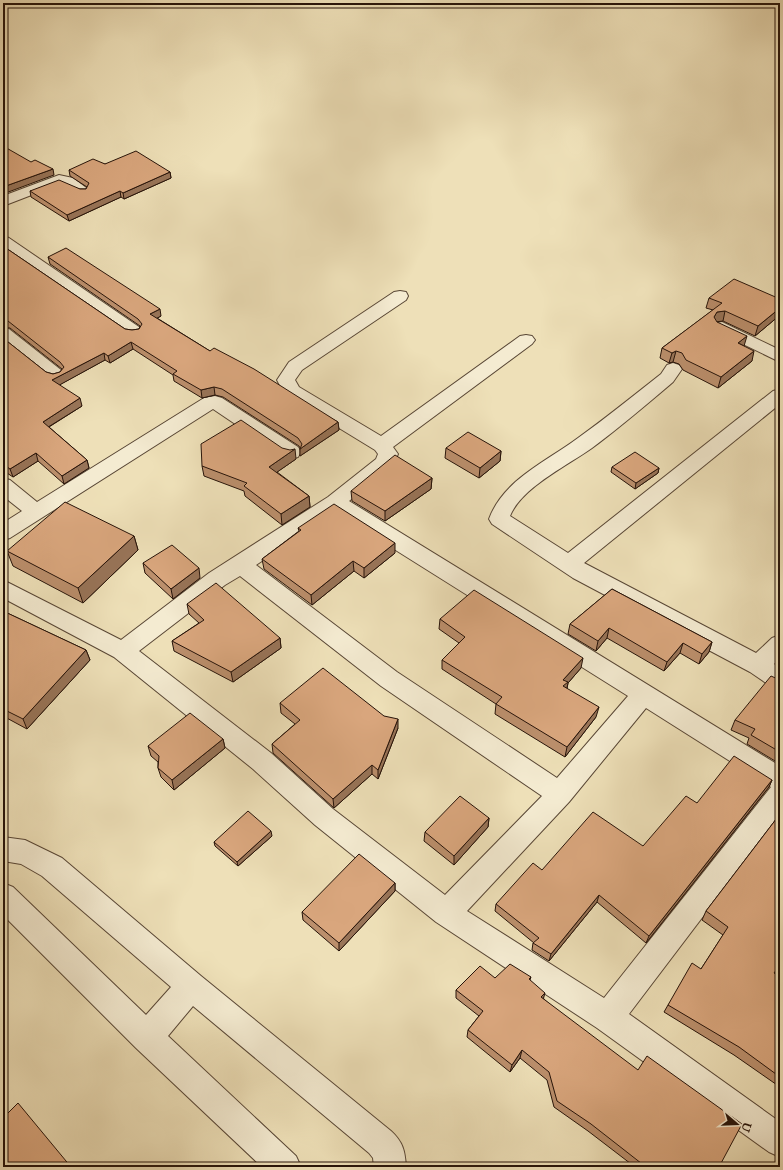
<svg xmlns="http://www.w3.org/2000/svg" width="783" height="1170" viewBox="0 0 783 1170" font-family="'IM FELL Double Pica',serif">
<rect width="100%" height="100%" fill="#eee0b8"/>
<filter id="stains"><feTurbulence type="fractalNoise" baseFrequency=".005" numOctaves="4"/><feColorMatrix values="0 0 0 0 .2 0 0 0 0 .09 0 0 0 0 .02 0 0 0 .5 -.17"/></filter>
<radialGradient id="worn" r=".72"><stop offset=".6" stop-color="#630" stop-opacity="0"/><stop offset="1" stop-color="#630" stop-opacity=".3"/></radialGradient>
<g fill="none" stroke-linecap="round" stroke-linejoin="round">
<defs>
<g id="street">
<polygon points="59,175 73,178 89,190 87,193 82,194 60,184 3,206 3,196"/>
<polygon points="3,236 9,238 139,327 142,331 139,335 133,336 127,335 3,248"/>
<path d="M400,291L406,292L408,296L406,300L302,370L295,380L299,387L381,436L520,336L526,335L532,336L535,340L532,344L393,447L398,454L392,467L349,501L780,766V815L629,1014L780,1122V1157L769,1152L597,1028L436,922L315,825L253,769L114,657L3,598V580L121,640L209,573L328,497L376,459L378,454L375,450L285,395L277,380L289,362L394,292ZM335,512L628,696L557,778L397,672L256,565ZM240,576L381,686L542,796L445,895L333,809L271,753L139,651L225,585ZM646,708L771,787L604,998L467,911L569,802Z"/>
<polygon points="722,322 780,350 780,362 716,331 713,327 716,323"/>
<polygon points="3,328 9,329 61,370 64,374 61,378 55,380 49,378 3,342"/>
<path d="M673,363L679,365L682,369L673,382C647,404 620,427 592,448C568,465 521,488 510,516L568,553L773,391L780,389V404L584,563L756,653L772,638L780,635V658L774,664L780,668V689L772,687L750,672L573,578L492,524L489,519C504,479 546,462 578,438C606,418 633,396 661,374L667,365Z"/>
<polygon points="215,396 222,398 298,447 301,452 298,457 291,459 284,457 213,409 10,538 3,540 3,523 22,511 3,496 3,478 10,480 37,502 204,398"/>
<path d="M3,837L25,840L62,858L201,976L391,1131C403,1142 405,1151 406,1167H374L373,1158L369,1153L193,1006L168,1036L296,1156L301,1167H262L136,1048L3,915V883L13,887L146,1015L171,987L42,876L21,864L3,861Z"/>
</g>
</defs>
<use href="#street" stroke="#584635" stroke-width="2"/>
<use href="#street" fill="#f4ebd1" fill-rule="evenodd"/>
</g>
<g fill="#bb8f6c" stroke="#261309">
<polygon points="105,164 170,172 171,178 124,199 121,197 69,221 31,197 30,191 80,189 86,189 87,187 70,176 69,170"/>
<polygon points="3,246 125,329 132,330 139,329 140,326 50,264 48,257 161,316 157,318 210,351 338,422 339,430 300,456 300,448 299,446 223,397 215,395 202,398 174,381 173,375 133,349 110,363 105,360 59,385 82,406 49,427 87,460 89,468 64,484 38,461 13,477 4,471 3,472 3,338 46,372 53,374 60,372 62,369 10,328 3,327"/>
<polygon points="709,298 780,299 780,315 755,336 723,321 717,322 744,346 752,361 718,388 683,370 679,364 673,362 669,363 660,358 662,348 713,310 706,308"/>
<polygon points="446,448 501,451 500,461 479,478 445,458"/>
<polygon points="296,459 277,472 309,496 310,507 282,525 245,496 244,491 204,476 202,466"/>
<polygon points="612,467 659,468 658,473 635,489 611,472"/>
<polygon points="432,478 431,489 385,521 352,501 351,491"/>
<polygon points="298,528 395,553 364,578 354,571 312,605 264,569 262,559 299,531"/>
<polygon points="134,536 138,550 83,603 13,566 7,551"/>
<polygon points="143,563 200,578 173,599 145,573"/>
<polygon points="612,589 712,642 709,652 699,664 680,653 664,671 607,638 596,651 568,634 570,624"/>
<polygon points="187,604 280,638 281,648 233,682 174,651 172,641 199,623 189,614"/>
<polygon points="3,611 86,650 90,660 27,729 3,716"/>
<polygon points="440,619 581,668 568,683 567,689 596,717 565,757 495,714 496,704 442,669 442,660 459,643 439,629"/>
<polygon points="780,680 780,764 747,744 749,738 731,730 735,720"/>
<polygon points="280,703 398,728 378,779 372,774 334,808 273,753 272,744 295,724 281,713"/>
<polygon points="223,739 225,748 174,790 161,777 158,768 158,762 151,756 148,746"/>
<polygon points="772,780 769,787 646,943 597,902 549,961 532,950 533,943 534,943 495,911 496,904 643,846 697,803"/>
<polygon points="780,814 780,966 775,974 780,977 780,1087 734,1055 664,1012 668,1005 701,969 723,935 702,920 706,911"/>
<polygon points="489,818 488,827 454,865 424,841 425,832"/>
<polygon points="272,836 238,866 215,846 214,842"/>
<polygon points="395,883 395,891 339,951 303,920 302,912"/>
<polygon points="531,977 530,980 544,999 719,1167 635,1167 588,1131 554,1107 547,1080 520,1058 510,1072 467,1037 468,1030 479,1016 456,998 456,990 495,978"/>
</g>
<g fill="#987458" stroke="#261309">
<polygon points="53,169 54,175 3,194 3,187"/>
<polygon points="170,172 171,178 124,199 123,193"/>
<polygon points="120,191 121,197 69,221 67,215"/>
<polygon points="780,308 780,315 755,336 758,326"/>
<polygon points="160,309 161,316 152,321 150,314"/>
<polygon points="725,311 723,321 715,322 714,317 717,312"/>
<polygon points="747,336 744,346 738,343"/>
<polygon points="131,342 133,349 110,363 108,356"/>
<polygon points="676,351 673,362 669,363 672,353"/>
<polygon points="754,351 752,361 718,388 721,377"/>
<polygon points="104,353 105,360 54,388 52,380"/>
<polygon points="214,387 215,395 202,398 201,390"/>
<polygon points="80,398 82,406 45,429 43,422"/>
<polygon points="338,422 339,430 300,456 300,449"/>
<polygon points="295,449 296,459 270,477 269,467"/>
<polygon points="501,451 500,461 479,478 480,468"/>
<polygon points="36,453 38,461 13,477 10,469"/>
<polygon points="87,460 89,468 64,484 62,476"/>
<polygon points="659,468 658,473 635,489 636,483"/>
<polygon points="432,478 431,489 385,521 385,511"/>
<polygon points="309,496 310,507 282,525 281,514"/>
<polygon points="134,536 138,550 83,603 78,588"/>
<polygon points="395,543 395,553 364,578 364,568"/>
<polygon points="353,561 354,571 312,605 311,595"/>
<polygon points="199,568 200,578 173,599 171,589"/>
<polygon points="609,628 607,638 596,651 598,641"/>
<polygon points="280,638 281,648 233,682 231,672"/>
<polygon points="712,642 709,652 699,664 702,654"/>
<polygon points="683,643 680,653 664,671 667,662"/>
<polygon points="86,650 90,660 27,729 23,719"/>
<polygon points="583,658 581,668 568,683 566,692 561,690 563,680"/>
<polygon points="599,707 596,717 565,757 567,747"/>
<polygon points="398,719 398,728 378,779 378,770"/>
<polygon points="223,739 225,748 174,790 172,780"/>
<polygon points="372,765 372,774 334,808 333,799"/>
<polygon points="772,780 769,787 646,943 649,936"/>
<polygon points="489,818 488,827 454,865 454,856"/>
<polygon points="271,831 272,836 238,866 237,862"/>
<polygon points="395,883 395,891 339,951 339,943"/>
<polygon points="599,895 597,902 549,961 551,954"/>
<polygon points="545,993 543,1000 541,997"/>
<polygon points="522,1050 520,1058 510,1072 512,1065"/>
</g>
<g fill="#d9a67d" stroke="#261309">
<polygon points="3,146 31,162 35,160 53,169 3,187"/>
<polygon points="136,151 170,172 123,193 120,191 67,215 30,191 59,180 80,189 86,189 89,183 69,170 93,159 105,164"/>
<polygon points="3,246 125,329 132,330 139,329 142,324 138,319 48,257 66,248 160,309 150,314 210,351 214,348 254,369 338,422 300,449 302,444 298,438 222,389 214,387 201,390 173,374 177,371 131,342 108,356 104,353 52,380 80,398 43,422 87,460 62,476 36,453 10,469 3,464 3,338 46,372 53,374 60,372 64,367 60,362 8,321 3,320"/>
<polygon points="734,279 780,299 780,308 758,326 725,311 717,312 714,317 717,322 747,336 738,343 754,351 721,377 686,360 682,353 676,351 672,353 662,348 722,303 709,298"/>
<polygon points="241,420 282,448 290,450 295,449 269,467 309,496 281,514 244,486 247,483 202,466 201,444"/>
<polygon points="468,432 501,451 480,468 446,448"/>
<polygon points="635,452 659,468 636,483 612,467"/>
<polygon points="395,455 432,478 385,511 351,491"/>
<polygon points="65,502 134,536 78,588 7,551"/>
<polygon points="334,504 395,543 364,568 353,561 311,595 262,559 301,530 298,528"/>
<polygon points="172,545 199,568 171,589 143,563"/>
<polygon points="216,583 280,638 231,672 172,641 204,620 187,604"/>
<polygon points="612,589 712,642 702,654 683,643 667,662 609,628 598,641 570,624"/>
<polygon points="474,590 583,658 563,680 568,682 563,686 599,707 567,747 496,704 502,697 442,660 465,637 440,619"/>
<polygon points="3,611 86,650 23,719 3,709"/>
<polygon points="323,668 384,716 398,719 378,770 372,765 333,799 272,744 300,720 280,703"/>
<polygon points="771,676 780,680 780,752 751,735 755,729 735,720"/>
<polygon points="190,713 223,739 172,780 158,768 159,756 148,746"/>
<polygon points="734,756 772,780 649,936 599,895 551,954 533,943 539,938 496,904 533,863 542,870 593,812 643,846 686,796 697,803"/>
<polygon points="460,796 489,818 454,856 425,832"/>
<polygon points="248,811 271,831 237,862 214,842"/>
<polygon points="780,814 780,965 774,973 780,977 780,1077 739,1047 668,1005 692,963 701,969 728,927 706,911"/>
<polygon points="359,854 395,883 339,943 302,912"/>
<polygon points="510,964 531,977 529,979 545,993 541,997 638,1070 647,1056 742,1124 719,1167 646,1167 591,1124 557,1101 549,1072 522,1050 512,1065 468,1030 483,1011 456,990 480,966 495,978"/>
<polygon points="18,1103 71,1167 3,1167 3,1113 5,1116"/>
</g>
<rect width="783" height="1170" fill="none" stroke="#eee0b8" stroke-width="16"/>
<rect x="4" y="4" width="775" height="1162" fill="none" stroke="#261309" stroke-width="2"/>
<rect x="8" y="8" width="767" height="1154" fill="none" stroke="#261309"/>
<g transform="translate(737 1124) rotate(109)" stroke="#f4ebd1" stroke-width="3" paint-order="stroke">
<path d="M0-3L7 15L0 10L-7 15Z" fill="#261309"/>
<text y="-6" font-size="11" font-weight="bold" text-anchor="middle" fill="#261309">U</text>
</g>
<rect width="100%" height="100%" filter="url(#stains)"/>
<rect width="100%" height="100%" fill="url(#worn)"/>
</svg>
